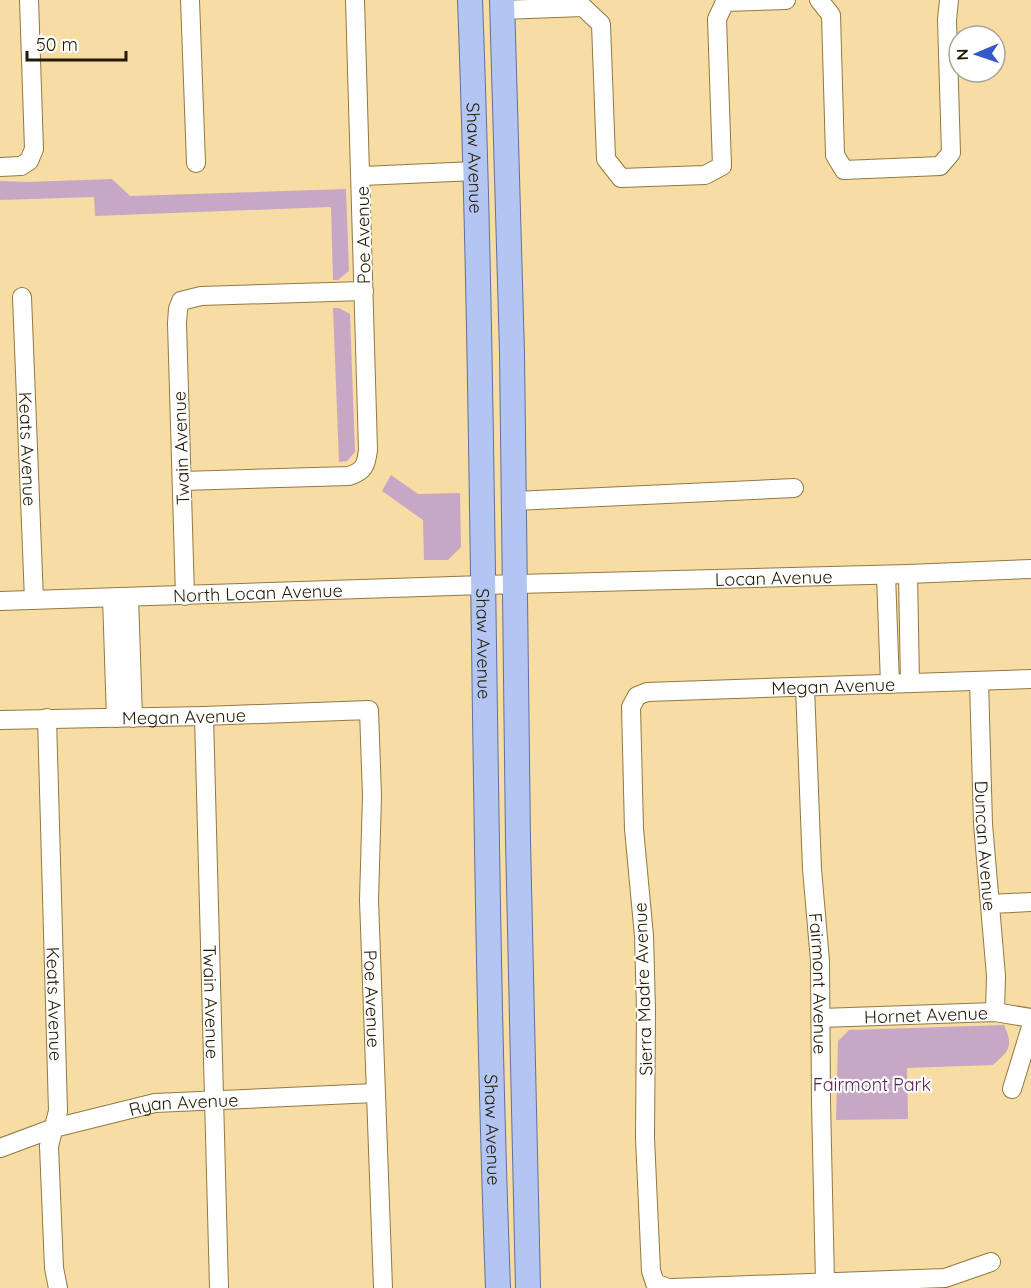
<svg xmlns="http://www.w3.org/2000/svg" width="1031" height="1288" viewBox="0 0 1031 1288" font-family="Quicksand,sans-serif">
<rect width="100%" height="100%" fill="#f7dda3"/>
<g fill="#c6a8c6">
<polygon points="112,179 130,196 346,189 349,271 338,280 333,280 331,207 95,216 94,197 0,200 0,181 27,182"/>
<polygon points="333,308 339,308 350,314 355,452 347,461 339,462"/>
<polygon points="391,475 418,494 460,493 461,547 448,560 424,560 423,520 382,491"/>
<path d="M1004,1025C1014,1046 1009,1051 993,1065L907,1068L908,1119L836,1120L838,1041L849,1030Z"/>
</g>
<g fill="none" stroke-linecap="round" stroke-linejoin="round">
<defs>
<g id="minor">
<polyline points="190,0 196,163"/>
<polyline points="819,0 831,15 835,155 844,170 940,166 951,153 947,20 949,0"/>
<polyline points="502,10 583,7 601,24 606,159 621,178 705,175 722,166 717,19 725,2 786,0"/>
<polyline points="0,167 21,166 29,161 34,149 29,0"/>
<polyline points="362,176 476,171"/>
<path id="s1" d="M22,297L34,600"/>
<path d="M182,481L349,476C364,471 366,466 368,450L355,0"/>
<polyline points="515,501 794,488"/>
<polyline points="908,574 910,683"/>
<polyline points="886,575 890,684"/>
<polyline points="185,596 177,323 178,309 181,301 201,296 364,291"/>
<polyline points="129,597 133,718"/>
<polyline points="112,598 116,718"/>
<path id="s2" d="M0,601L483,585L908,574L1031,569"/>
<path id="s3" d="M979,681L983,824L996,976L995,1012"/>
<path id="s4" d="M805,687L812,869L820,961L821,1102L825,1282"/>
<path id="s5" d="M204,716L219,1288"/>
<path id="s6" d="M47,718L58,1111L49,1146L54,1268L58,1288"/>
<path id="s7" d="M0,720L204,716L369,710L372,796L369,900L383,1288"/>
<polyline points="990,904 1031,902"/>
<path id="s8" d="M821,1018L995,1012L1031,1018"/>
<polyline points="1012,1089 1031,1027"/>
<path id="s9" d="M0,1148L54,1128L155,1103L375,1093"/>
<path id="s10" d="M668,1288L655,1283L651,1271L645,1138L646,1010L644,936L634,829L631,707L637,696L647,692L1031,679"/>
<polyline points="672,1288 945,1278 991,1262"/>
</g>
<g id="major">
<path id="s11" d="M470,0C486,429 482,859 498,1288"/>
<polyline points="502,0 512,353 518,840 528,1288"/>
</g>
</defs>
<use href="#minor" stroke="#927942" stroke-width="20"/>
<use href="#major" stroke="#60719a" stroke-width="26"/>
<use href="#minor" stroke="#fff" stroke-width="18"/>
<use href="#major" stroke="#b3c5f3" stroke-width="24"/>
</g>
<g text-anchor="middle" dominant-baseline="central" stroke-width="4.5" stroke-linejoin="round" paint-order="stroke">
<g font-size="18" fill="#251b04" stroke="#fff">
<text stroke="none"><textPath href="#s11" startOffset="158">Shaw Avenue</textPath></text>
<text transform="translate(363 235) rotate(-91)">Poe Avenue</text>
<text stroke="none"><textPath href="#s1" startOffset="152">Keats Avenue</textPath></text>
<text transform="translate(181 448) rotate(-92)">Twain Avenue</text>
<text stroke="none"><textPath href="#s2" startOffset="774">Locan Avenue</textPath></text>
<text stroke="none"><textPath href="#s2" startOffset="258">North Locan Avenue</textPath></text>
<text stroke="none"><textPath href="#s11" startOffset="644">Shaw Avenue</textPath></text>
<text stroke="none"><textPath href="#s10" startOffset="801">Megan Avenue</textPath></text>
<text stroke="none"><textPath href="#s7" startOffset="184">Megan Avenue</textPath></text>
<text stroke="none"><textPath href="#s3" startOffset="165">Duncan Avenue</textPath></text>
<text stroke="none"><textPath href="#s4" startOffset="297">Fairmont Avenue</textPath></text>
<text transform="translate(643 989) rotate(-92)">Sierra Madre Avenue</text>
<text stroke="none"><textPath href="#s7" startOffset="658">Poe Avenue</textPath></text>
<text stroke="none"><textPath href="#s5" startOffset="286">Twain Avenue</textPath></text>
<text stroke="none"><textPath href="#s6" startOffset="286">Keats Avenue</textPath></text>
<text stroke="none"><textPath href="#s8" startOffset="105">Hornet Avenue</textPath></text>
<text stroke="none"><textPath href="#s9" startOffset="190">Ryan Avenue</textPath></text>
<text stroke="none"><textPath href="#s11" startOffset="1130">Shaw Avenue</textPath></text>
</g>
<g font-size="18" fill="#561f58" stroke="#fff">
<text x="872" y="1084">Fairmont Park</text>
</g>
</g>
<g transform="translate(977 54) rotate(268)"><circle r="28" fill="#ffffff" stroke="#a8a49b" stroke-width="1.5"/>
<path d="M0-4.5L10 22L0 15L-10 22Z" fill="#3459c9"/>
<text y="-9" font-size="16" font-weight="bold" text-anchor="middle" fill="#251b04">N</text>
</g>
<path d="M27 51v9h99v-9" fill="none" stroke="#251b04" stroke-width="3"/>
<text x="36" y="51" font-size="18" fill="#251b04" stroke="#ffffff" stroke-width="4.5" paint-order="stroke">50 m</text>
</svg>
